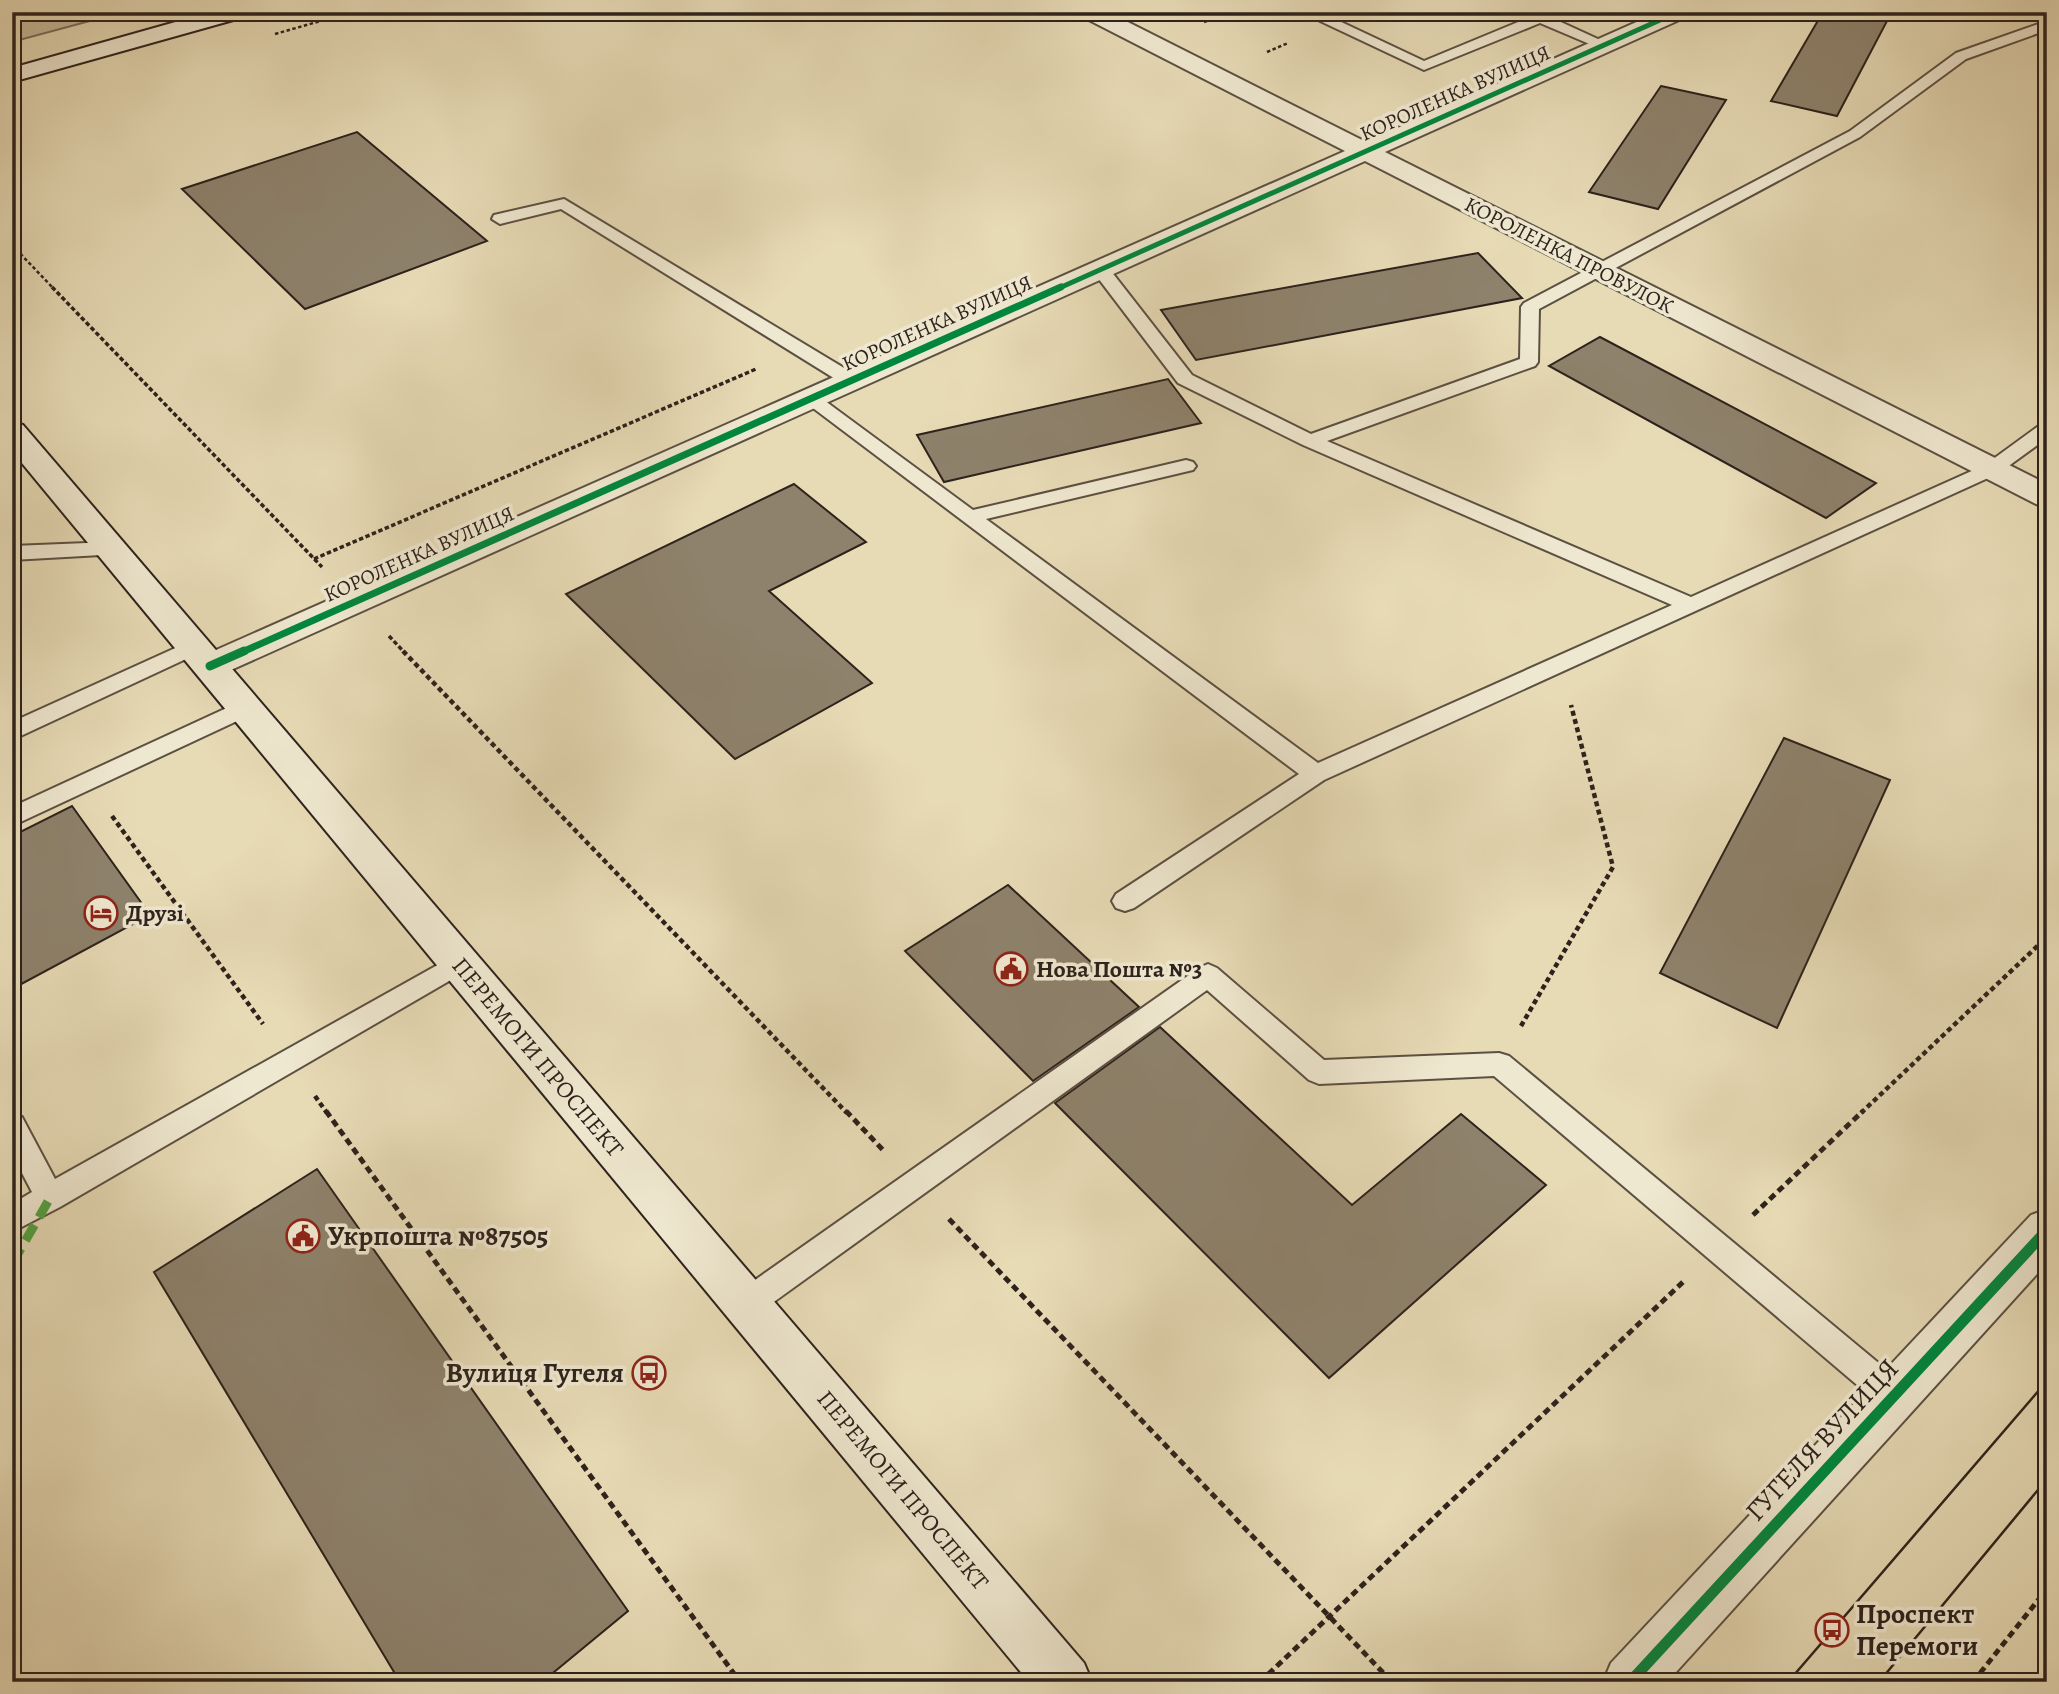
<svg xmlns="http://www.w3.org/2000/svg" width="2059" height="1694" viewBox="0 0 2059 1694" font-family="Alegreya,serif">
<rect width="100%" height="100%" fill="#e7dbb6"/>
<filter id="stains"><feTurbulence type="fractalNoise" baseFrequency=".00286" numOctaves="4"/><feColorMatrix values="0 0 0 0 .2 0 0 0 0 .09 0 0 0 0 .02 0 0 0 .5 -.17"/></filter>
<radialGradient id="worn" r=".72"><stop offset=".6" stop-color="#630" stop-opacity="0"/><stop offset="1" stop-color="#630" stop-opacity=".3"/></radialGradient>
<polygon fill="#c7bc9c" stroke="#7a6f5c" stroke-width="2" points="12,12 123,12 12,42"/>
<g fill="#8e826c" stroke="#2d221c" stroke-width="2">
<polygon points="1823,12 1843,12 1887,21 1837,116 1771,101"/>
<polygon points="1661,86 1726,100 1658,209 1589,192"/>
<polygon points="357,132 487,241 305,309 182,189"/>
<polygon points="1478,253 1522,298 1196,360 1161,310"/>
<polygon points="1600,337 1876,483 1826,518 1549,366"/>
<polygon points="1168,379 1201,423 944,482 917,435"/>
<polygon points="794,484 866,542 769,591 872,683 735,759 566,594"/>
<polygon points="1784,738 1890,780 1777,1028 1660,973"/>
<polygon points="72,806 150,915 12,989 12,836"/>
<polygon points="1008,885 1139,1007 1033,1081 905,951"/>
<polygon points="1160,1027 1352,1205 1461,1114 1546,1185 1329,1378 1055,1103"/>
<polygon points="317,1169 628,1611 542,1682 400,1682 154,1272"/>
</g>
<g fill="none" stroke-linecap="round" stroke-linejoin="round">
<defs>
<g id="service">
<polygon points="1301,12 1320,12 1424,61 1528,18 1519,12 1539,12 1611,45 1609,48 1599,48 1540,23 1424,70"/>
<polygon points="2047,21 2047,30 1966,59 1860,137 1539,309 1538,362 1535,366 1327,441 1691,597 1985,465 2040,425 2047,423 2047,438 1999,473 1324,780 1134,908 1125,911 1116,908 1112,901 1116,894 1299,774 801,399 810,393 817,395 973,510 1186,460 1193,462 1196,466 1193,470 986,519 1318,763 1672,605 1303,445 1178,383 1095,274 1092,270 1095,266 1107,266 1192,375 1311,434 1520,359 1521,307 1524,303 1850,131 1956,53"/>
<polygon points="564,199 859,377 861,381 852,387 845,385 561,209 500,224 492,219 494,215"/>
<polygon points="112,542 119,544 122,549 119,554 12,560 12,546"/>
<polygon points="193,640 201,642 204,647 201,652 12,740 12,722"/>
<polygon points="244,700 252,702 255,708 252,714 12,826 12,807"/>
<polygon points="459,953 468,956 472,963 468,970 60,1207 12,1232 12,1204 32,1192 12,1154 12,1114 22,1117 55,1179"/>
<polygon points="1208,964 1217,968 1324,1060 1499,1053 1509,1056 1905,1385 1910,1396 1905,1407 1894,1411 1883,1407 1494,1076 1319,1084 1309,1080 1207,990 757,1314 746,1318 735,1314 731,1304 735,1294 1199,968"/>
</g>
<polygon id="minor" points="1080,12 1108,12 1366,142 1659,12 1689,12 1686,17 1385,152 2047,484 2047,507 2036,504 1365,161 222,674 210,678 198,674 193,666 198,658 1345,151 1083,17"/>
<polygon id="tertiary" points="2047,1209 2047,1263 1667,1682 1603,1682 1611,1663 2031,1215"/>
<g id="secondary">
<polygon points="211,12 247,12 244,17 12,82 12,68"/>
<polygon points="12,422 23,425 1084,1663 1092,1682 1029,1682 12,451"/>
</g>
</defs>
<use href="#service" stroke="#5c5042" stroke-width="4"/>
<use href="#minor" stroke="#5c5042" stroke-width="4"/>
<use href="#tertiary" stroke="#5c5042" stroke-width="4"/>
<use href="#secondary" stroke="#2d221c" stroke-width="4"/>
<g stroke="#2d221c" stroke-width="2.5" stroke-dasharray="3.5 2.5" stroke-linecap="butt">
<polyline points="1720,18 1732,12"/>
<polyline points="1204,22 1230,12"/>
<polyline points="275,34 352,12"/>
<polyline points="1267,52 1288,43"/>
<polyline points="12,245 54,289"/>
</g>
<g stroke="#2d221c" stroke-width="3.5" stroke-dasharray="4.5 2.5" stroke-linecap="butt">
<polyline points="52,287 322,567"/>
<polyline points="314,559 756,369"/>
<polyline points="389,636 405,653"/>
</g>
<g stroke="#2d221c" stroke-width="4.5" stroke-dasharray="5 3.5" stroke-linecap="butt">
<polyline points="403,651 847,1113"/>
<polyline points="112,816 263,1024"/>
<polyline points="1521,1026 1613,867 1571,705"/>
<polyline points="315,1096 327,1113"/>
<polyline points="1861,1113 2047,937"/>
</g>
<g stroke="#2d221c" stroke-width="5" stroke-dasharray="7 4.5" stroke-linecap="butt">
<polyline points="326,1111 740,1682"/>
<polyline points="846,1111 883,1150"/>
<polyline points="1753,1215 1863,1111"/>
<polyline points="949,1219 1392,1682"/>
<polyline points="1260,1682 1683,1282"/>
<polyline points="1973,1682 2047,1589"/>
</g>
<use href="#service" fill="#efe8d0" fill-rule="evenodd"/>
<use href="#minor" fill="#efe8d0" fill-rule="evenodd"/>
<use href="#tertiary" fill="#efe8d0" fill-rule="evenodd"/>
<use href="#secondary" fill="#efe8d0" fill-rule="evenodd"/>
<g stroke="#2d221c" stroke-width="2.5">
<polyline points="1788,1682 2047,1381"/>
<polyline points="1879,1682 2047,1479"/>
</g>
<polyline stroke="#52a241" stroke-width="9" stroke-dasharray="18 9" stroke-linecap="butt" points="12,1264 50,1198"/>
<defs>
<polyline id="cycleway-far3" points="1057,289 1678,12"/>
<polyline id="cycleway-far2" points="240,653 1061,287"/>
<polyline id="cycleway-far1" points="210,666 244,651"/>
<polyline id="cycleway" points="1630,1682 2047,1230"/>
</defs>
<use href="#cycleway-far3" stroke="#efe8d0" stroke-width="8"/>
<use href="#cycleway-far2" stroke="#efe8d0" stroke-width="10"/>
<use href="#cycleway-far1" stroke="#efe8d0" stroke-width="13"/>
<use href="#cycleway" stroke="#efe8d0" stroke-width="16"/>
<use href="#cycleway-far3" stroke="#00873e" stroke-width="5"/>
<use href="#cycleway-far2" stroke="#00873e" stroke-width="7"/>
<use href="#cycleway-far1" stroke="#00873e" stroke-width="9"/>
<use href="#cycleway" stroke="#00873e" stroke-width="11"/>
</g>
<defs>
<symbol id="hotel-ring" viewBox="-11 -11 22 22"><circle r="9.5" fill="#efe8d0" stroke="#8f2418" stroke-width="1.5"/><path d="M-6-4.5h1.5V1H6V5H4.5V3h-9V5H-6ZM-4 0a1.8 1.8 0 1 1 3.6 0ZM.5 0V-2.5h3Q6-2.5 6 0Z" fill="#8f2418"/></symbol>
<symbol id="civic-ring" viewBox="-11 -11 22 22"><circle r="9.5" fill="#efe8d0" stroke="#8f2418" stroke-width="1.5"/><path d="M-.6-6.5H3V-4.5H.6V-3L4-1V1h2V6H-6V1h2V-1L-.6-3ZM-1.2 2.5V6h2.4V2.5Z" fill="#8f2418"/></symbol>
<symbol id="bus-ring" viewBox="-11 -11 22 22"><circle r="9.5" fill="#efe8d0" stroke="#8f2418" stroke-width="1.5"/><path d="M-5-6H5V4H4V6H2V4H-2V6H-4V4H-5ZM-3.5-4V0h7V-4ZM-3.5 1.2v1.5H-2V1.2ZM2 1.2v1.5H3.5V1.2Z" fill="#8f2418"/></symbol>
</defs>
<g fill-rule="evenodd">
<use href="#hotel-ring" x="82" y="894" width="38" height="38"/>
<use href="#civic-ring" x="992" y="950" width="38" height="38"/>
<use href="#civic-ring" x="284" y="1217" width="38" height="38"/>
<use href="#bus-ring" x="630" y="1354" width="38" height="38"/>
<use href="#bus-ring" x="1813" y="1611" width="38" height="38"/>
</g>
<g text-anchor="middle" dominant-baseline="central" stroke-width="7" stroke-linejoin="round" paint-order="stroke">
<g font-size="21" fill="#2d221c" stroke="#efe8d0">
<text transform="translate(1455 93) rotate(-24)">КОРОЛЕНКА ВУЛИЦЯ</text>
<text transform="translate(1569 255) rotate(27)">КОРОЛЕНКА ПРОВУЛОК</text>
<text transform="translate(937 323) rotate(-24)">КОРОЛЕНКА ВУЛИЦЯ</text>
<text transform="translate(419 554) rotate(-24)">КОРОЛЕНКА ВУЛИЦЯ</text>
</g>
<g font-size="24" font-weight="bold" fill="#2d221c" stroke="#efe8d0" text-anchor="start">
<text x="126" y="913">Друзі</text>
<text x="1036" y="969">Нова Пошта №3</text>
</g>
<g font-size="24" fill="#2d221c" stroke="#efe8d0">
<text transform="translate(538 1057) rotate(50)">ПЕРЕМОГИ ПРОСПЕКТ</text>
<text transform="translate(903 1490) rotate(50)">ПЕРЕМОГИ ПРОСПЕКТ</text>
</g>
<g font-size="28" font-weight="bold" fill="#2d221c" stroke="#efe8d0" text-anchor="start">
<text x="328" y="1236">Укрпошта №87505</text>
<text x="624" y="1373" text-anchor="end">Вулиця Гугеля</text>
<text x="1856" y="1614">Проспект<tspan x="1856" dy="32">Перемоги</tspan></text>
</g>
<g font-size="28" fill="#2d221c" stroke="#efe8d0">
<text transform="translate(1822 1440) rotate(-47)">ГУГЕЛЯ ВУЛИЦЯ</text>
</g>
</g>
<rect width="2059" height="1694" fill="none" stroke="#e7dbb6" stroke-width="42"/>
<rect x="14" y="14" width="2031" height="1666" fill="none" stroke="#2d221c" stroke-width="3.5"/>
<rect x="21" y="21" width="2017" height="1652" fill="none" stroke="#2d221c" stroke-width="2"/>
<rect width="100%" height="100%" filter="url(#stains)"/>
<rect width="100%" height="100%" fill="url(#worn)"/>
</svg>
